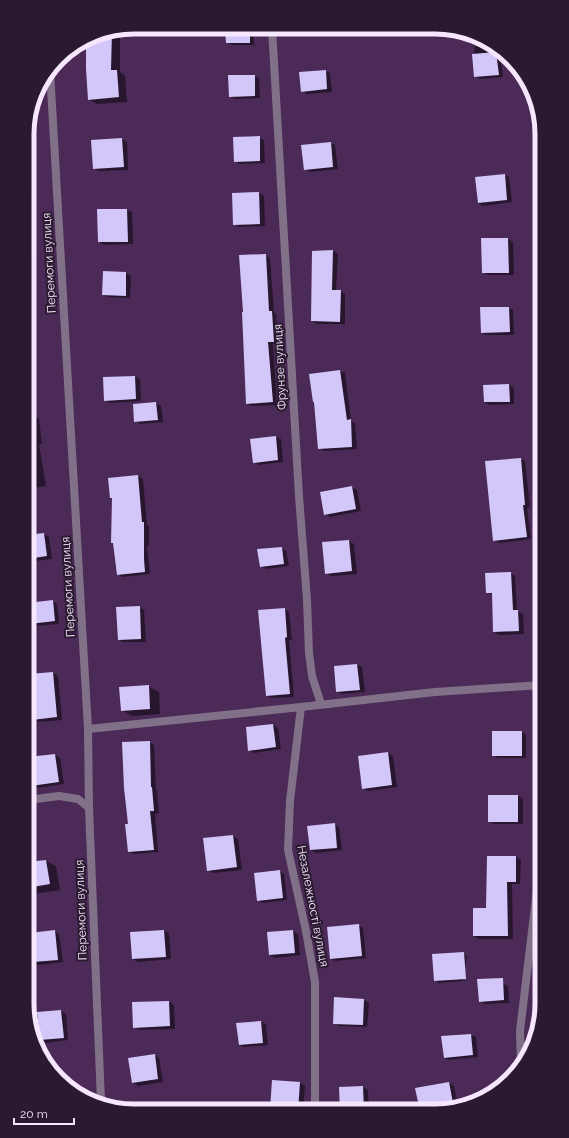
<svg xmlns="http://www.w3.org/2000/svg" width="569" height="1138" viewBox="0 0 569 1138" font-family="Raleway,sans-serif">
<rect width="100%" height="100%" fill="#4b2a58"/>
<g fill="#0007">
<polygon points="226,28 254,28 254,45 232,45 227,42"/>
<polygon points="299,28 329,28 329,34 304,35 299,32"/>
<polygon points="120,30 120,72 125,76 127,102 97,104 88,99 87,69 87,39 93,35"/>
<polygon points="474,38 500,51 503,77 480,79 475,76"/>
<polygon points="325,71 330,73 332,92 306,94 302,91"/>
<polygon points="254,76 259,78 260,98 235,99 230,96"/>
<polygon points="259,137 264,140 265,163 239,164 235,161"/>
<polygon points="122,139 127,142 128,170 99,171 94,168"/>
<polygon points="330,143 335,145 338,169 310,172 305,169"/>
<polygon points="504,175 509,177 512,202 483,206 478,203"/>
<polygon points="259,193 264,196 265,226 239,227 234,224"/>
<polygon points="127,210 132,212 133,244 104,245 99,242"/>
<polygon points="482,239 508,239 513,242 514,275 488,275 483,272"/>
<polygon points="333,251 338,254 336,291 341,291 345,294 345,324 317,324 312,321 313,252"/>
<polygon points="265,255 270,258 274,313 276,314 278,344 273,344 277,405 252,406 247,404"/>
<polygon points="126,273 131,276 130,298 108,297 103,295"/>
<polygon points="509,308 513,310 514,335 487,335 482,333"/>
<polygon points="28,318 34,321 35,346 28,346"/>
<polygon points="340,371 345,373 351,421 355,423 357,449 324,451 319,448 316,403 310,375"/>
<polygon points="135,377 140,379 141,401 110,403 105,400"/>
<polygon points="509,385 514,388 514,404 489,405 484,402"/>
<polygon points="28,390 32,416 34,416 39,419 42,444 39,444 46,486 28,489"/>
<polygon points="156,403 161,406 163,422 140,424 135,421"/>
<polygon points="276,437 281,439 283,462 259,465 254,462"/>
<polygon points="520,459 525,461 530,507 527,508 531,539 499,543 494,540"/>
<polygon points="138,476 143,479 147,525 149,526 149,546 147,545 150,574 122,577 118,574 113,499 111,498"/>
<polygon points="352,487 357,490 361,511 330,517 325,514"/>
<polygon points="44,534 49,537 52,559 27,562 27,536"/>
<polygon points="349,541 354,544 357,574 331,576 326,573 323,543"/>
<polygon points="282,548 286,551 289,566 266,569 261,566"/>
<polygon points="510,573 515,576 517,611 523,614 524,634 499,635 494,632 493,595 487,592"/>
<polygon points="52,601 57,604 59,624 35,626 30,623"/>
<polygon points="139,607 144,610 146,642 123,642 119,640"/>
<polygon points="284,609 289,612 292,640 289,640 294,697 272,698 267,696"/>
<polygon points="357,665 362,667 365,692 342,694 337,692 335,667"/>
<polygon points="53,673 58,676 62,720 38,722 33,719 29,675"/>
<polygon points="148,686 159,692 160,714 132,716 122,710"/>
<polygon points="273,725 278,728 281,749 254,753 249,750"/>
<polygon points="522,732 526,735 526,758 498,758 493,755"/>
<polygon points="149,742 154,745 156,790 157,791 159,813 155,814 158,852 134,854 129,852 129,825"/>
<polygon points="388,753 393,756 397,787 368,791 363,788 359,757"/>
<polygon points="55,755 60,758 64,784 37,788 32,785"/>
<polygon points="518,796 523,799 523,824 494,824 489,821"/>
<polygon points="334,824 339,827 342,850 316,853 311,850"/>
<polygon points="233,836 238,839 242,870 213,873 208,870"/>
<polygon points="516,857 521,860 520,884 512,884 513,939 479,939 474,936 487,909"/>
<polygon points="46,861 56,866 60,890 27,895 27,863"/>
<polygon points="279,871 284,874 287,900 263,903 258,900"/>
<polygon points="358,925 363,928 366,958 335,961 330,958"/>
<polygon points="54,931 59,934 63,962 38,965 33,962"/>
<polygon points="164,931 169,933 171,959 138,962 133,959"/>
<polygon points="293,931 298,934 300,955 275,958 270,955 268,933"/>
<polygon points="462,953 467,956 463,981 439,983 435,980"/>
<polygon points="503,983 508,986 509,1003 485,1004 480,1001"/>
<polygon points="364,1000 369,1003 367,1027 339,1026 334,1023"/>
<polygon points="169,1002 174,1005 175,1029 139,1030 134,1027 134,1003"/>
<polygon points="61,1011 66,1014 68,1040 46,1043 41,1040 38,1013"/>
<polygon points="261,1022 266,1024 268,1045 244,1047 240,1045"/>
<polygon points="471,1035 476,1037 478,1057 449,1060 444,1058"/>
<polygon points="154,1055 159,1058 163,1082 138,1086 133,1083"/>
<polygon points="273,1081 300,1083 305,1086 303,1111 271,1111"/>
<polygon points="449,1083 454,1086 458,1107 435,1111"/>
<polygon points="363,1087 368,1090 369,1111 341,1111"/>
</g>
<g fill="#d3c6f8">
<polygon points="225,28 250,28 250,43 226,43"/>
<polygon points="112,31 111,70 117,70 119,97 88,100 86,69 86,40 93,35"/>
<polygon points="496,52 499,75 474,77 472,54"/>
<polygon points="326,70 327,89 301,92 299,72"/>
<polygon points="228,75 255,75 255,96 229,97"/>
<polygon points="260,136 260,161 234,162 233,137"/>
<polygon points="122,138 124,167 93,169 91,140"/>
<polygon points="331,142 333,167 304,170 301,145"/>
<polygon points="505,174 507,200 478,203 475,177"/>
<polygon points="259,192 260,224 233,225 232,193"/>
<polygon points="97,209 127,209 128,242 98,242"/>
<polygon points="481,238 508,238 509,273 482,273"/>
<polygon points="333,250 332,290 341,290 340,322 311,321 312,251"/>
<polygon points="266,254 269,311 272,311 274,342 268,342 273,402 246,404 242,312 243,312 239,255"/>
<polygon points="103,271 126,272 126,296 102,295"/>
<polygon points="480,307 509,307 510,332 481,333"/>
<polygon points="340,370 347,420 351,419 352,447 318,449 314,402 313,402 309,374"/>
<polygon points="135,376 136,399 104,401 103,377"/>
<polygon points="509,384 510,402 484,402 483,385"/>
<polygon points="156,402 158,420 134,422 133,404"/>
<polygon points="276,436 278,460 253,463 250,439"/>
<polygon points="521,458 525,505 523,505 527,537 493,541 485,461"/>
<polygon points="138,475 142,522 144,522 144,559 145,572 117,575 113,543 111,543 112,498 110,498 108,478"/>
<polygon points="352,486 356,509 324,515 320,492"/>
<polygon points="44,533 47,556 27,559 27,535"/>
<polygon points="349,540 352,571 325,574 322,542"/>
<polygon points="282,547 284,564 260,567 257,549"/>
<polygon points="511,572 513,610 518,610 519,631 493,632 492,593 486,593 485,573"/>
<polygon points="53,600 55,621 29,624 27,603"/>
<polygon points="140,606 141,639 118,640 116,607"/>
<polygon points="285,608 287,637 285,638 290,694 266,696 258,610"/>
<polygon points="357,664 360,690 336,692 334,666"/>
<polygon points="53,672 57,717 32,720 28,674"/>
<polygon points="149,685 150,709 121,711 119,687"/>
<polygon points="273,724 276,747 248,751 246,727"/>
<rect x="492" y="731" width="30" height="25"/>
<polygon points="150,741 151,787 152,787 154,811 150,811 154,850 128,852 125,824 128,824 124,788 122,742"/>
<polygon points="388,752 392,785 362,789 358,756"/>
<polygon points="55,754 59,782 31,786 28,757"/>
<rect x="488" y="795" width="30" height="27"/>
<polygon points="335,823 337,848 310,850 307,826"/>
<polygon points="233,835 237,867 207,871 203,838"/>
<polygon points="487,856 516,856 516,882 507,882 508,936 473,936 473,908 486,908"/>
<polygon points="46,860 50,884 27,888 27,862"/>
<polygon points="280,870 283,898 257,901 254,873"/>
<polygon points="359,924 362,956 330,959 327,927"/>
<polygon points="55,930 58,960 33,962 29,933"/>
<polygon points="164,930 166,957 132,959 130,932"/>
<polygon points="293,930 295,953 269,955 267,932"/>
<polygon points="464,952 466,979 434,981 432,954"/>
<polygon points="503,978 504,1000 479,1002 477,979"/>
<polygon points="334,997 364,999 363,1025 333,1024"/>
<polygon points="169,1001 170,1026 133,1028 132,1002"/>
<polygon points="61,1010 64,1038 40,1040 37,1012"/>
<polygon points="261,1021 263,1043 239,1045 236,1023"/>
<polygon points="471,1034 473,1055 444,1058 441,1036"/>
<polygon points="155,1054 158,1079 132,1083 128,1058"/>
<polygon points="272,1080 300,1082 298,1111 270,1110"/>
<polygon points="449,1082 454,1108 435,1111 420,1111 415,1088"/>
<polygon points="363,1086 364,1111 340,1111 339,1087"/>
</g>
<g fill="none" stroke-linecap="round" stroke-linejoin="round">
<g stroke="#817188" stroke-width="8">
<polyline points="272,28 299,496 307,600 309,653 312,676 321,704"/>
<polyline points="50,71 88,729 89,808 101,1101"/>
<polyline points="541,127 542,194"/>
<polyline points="301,707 290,801 288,850 306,931 315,982 315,1111"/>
<polyline points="88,729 301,707 435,692 542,685"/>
<polyline points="27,800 59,796 78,799 89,808"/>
<polyline points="521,1066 520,1031 542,848"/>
</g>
</g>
<g text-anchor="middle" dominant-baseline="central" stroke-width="4" stroke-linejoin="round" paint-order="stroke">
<g font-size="12" fill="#f7e7fe" stroke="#291a2f">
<text transform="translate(49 263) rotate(-93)">Перемоги вулиця</text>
<text transform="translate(280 367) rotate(-93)">Фрунзе вулиця</text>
<text transform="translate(68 587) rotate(-93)">Перемоги вулиця</text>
<text transform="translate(313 906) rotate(79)">Незалежності вулиця</text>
<text transform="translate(81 910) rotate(-92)">Перемоги вулиця</text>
</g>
</g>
<path d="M0 0H569V1138H0ZM134 34H435A100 100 0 0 1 535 134V1004A100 100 0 0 1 435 1104H134A100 100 0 0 1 34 1004V134A100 100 0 0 1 134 34Z" fill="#291a2f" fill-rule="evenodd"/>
<path fill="none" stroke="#f7e7fe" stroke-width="5" d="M134 34H435A100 100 0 0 1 535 134V1004A100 100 0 0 1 435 1104H134A100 100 0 0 1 34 1004V134A100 100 0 0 1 134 34Z"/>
<path d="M14 1118v6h60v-6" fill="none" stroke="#f7e7fe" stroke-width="2"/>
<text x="20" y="1118" font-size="12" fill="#f7e7fe" stroke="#291a2f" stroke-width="3" paint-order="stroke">20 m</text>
</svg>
